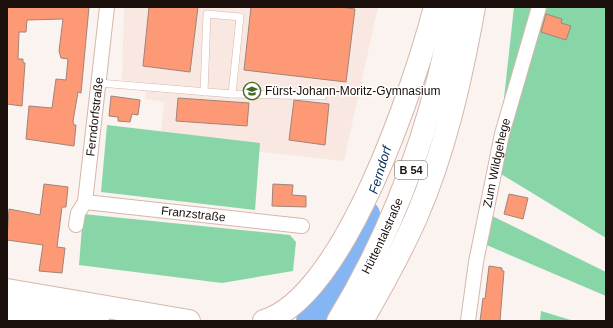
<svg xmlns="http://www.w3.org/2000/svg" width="613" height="328" viewBox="0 0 613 328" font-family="Arial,sans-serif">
<rect width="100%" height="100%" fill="#faf3f0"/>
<polygon fill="#f9e8e2" points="124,7 378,7 344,161 160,141 164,102 145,99 146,83 122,80"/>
<g fill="#88d5a8">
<polygon points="514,7 606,7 606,238 496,171"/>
<polygon points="107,125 260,143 255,210 101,192"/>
<polygon points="484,212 606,272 606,296 477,241"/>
<polygon points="83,214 290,235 296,242 293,271 222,283 79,265"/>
<polygon points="541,311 574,321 540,321"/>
</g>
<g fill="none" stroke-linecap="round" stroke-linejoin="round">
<polyline stroke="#85b5f3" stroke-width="26" points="309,321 316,314 364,223 367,214"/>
</g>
<g fill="#fd9a75" stroke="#a18378">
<polygon points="7,7 89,7 81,93 78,92 73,121 74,125 76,125 74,146 26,139 29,106 52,108 56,79 66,80 68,59 61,58 59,51 63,19 27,20 26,32 19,32 18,59 23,59 23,63 25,63 22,106 7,104"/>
<polygon points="149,7 198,7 190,72 143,66"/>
<polygon points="251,7 341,7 355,9 346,82 244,70"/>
<polygon points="546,14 562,19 561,23 571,26 566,40 541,32"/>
<polygon points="111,96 140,100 138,115 132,114 130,122 118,121 118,117 109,116"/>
<polygon points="178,98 249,103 247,126 176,121"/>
<polygon points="294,100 329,104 325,145 289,140"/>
<polygon points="44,184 68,187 66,207 62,207 57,247 65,248 62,273 39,271 43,245 7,240 9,209 40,215"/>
<polygon points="273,184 293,185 292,195 306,196 306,207 272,206"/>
<polygon points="509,194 528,198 523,219 504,214"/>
<polygon points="489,266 502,268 502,271 504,271 500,321 480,321 483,298 485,299"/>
</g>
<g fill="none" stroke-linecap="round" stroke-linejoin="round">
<defs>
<g id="service">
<polyline points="99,83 232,94 323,96"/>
<polyline points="204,92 207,14 240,17 232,94"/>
</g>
<g id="minor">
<path id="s1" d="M85,202L302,226"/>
<path id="s2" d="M76,225L78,213L85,202L107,7"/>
<path id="s3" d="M468,321L476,262L502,134L539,7"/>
</g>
<g id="trunk">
<polyline points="7,290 189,321"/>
<polyline points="7,309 98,321"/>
<path d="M264,321C345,297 415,83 435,7"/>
<path id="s4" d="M338,321C397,224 434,118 454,7"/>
<path d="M362,321C381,288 400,254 416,218C445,151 461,79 474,7"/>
</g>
</defs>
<use href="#service" stroke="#d7b7ab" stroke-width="8"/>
<use href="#minor" stroke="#d7b7ab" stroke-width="16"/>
<use href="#trunk" stroke="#d7b7ab" stroke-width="24"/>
<use href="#service" stroke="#fff" stroke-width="7"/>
<use href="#minor" stroke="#fff" stroke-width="14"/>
<use href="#trunk" stroke="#fff" stroke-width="22"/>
</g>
<defs>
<symbol id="school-ring" viewBox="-11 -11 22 22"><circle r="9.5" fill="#fff" stroke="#426923" stroke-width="1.5"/><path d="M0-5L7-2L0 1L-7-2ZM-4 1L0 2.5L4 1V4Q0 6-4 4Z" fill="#426923"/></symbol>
</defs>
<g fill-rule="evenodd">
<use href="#school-ring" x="242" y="81" width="20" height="20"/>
</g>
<g text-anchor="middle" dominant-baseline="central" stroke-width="3" stroke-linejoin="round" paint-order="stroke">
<rect fill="#fff" stroke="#5f5855" stroke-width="1" x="395" y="161" width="32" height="18" rx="3"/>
<g font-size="11" font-weight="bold" fill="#1b100c">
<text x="411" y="170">B 54</text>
</g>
<g font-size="12" fill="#1b100c" stroke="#fff" text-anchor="start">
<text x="265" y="91">Fürst-Johann-Moritz-Gymnasium</text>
</g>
<g font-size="12" fill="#1b100c" stroke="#fff">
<text stroke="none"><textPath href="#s2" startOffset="111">Ferndorfstraße</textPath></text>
<text stroke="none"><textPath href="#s3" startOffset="161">Zum Wildgehege</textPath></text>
<text stroke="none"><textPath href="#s1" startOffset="109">Franzstraße</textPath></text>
<text stroke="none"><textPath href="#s4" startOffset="96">Hüttentalstraße</textPath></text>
</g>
<g font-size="13" font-style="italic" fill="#002857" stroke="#fff">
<text transform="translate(380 170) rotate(-73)">Ferndorf</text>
</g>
</g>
<rect width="613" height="328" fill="none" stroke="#1b100c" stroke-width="16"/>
</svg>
